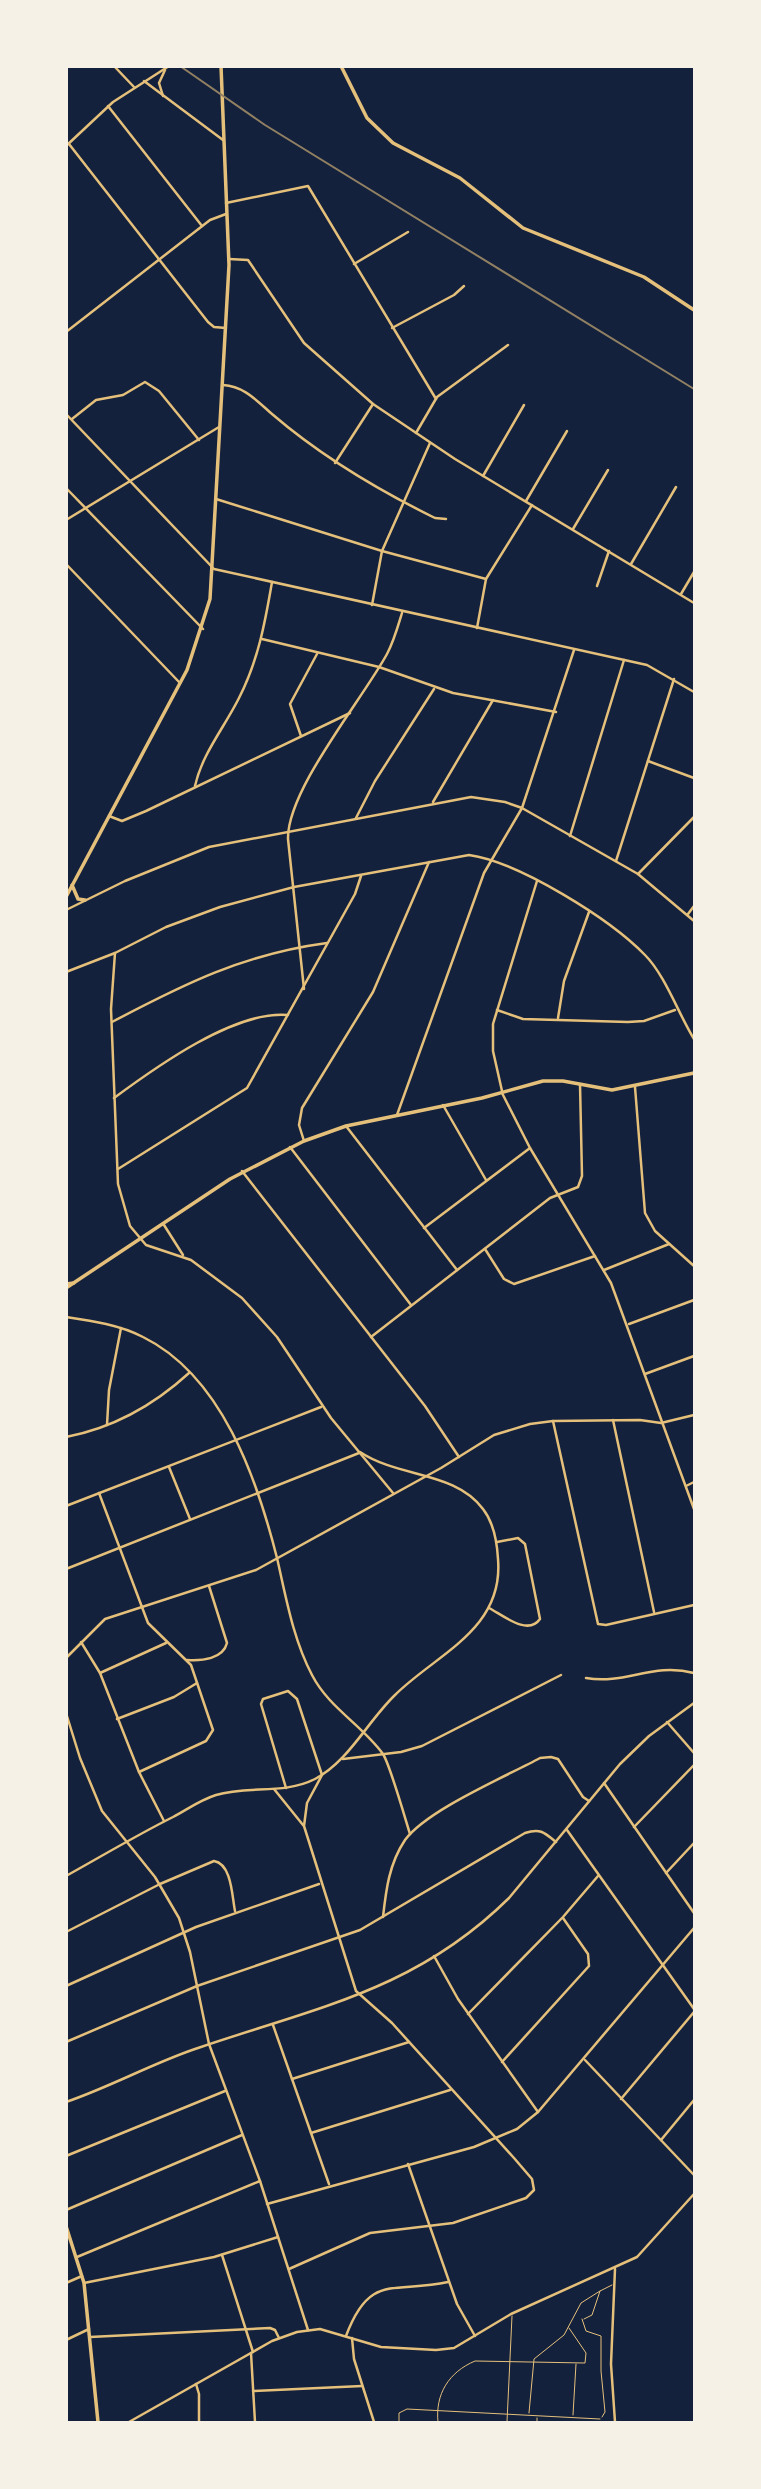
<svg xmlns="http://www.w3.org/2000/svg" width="761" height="2489" viewBox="0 0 761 2489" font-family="'Sofia Sans Condensed',sans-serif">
<rect width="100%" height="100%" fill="#14213d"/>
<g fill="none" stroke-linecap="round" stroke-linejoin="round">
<g stroke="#e5c07b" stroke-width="1">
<polyline points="582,2319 586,2331 601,2336 601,2371 605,2412 602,2417"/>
<polyline points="584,2319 592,2315 600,2291 612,2285"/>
<polyline points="529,2413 534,2359 564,2335 581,2303 600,2291"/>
<polyline points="573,2415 576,2364"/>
<polyline points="399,2422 399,2413 407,2409 600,2419"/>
<path d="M438,2422C435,2394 449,2372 475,2361L585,2363L586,2353L569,2328"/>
<polyline points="507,2422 512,2316"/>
<polyline points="537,2422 537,2418"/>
</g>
<g stroke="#e5c07b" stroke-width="2.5">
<polyline points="114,66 134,87"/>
<polyline points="108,106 202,226"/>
<polyline points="69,144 208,322 214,327 226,328"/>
<polyline points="226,203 308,186 436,399"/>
<polyline points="354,264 408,232"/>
<polyline points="392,328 454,295 464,286"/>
<path d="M223,385C244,386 257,401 272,414C322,457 376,489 435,518L446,519"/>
<polyline points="66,414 214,569 647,665 694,692"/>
<polyline points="72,419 96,400 123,395 145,382 159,391 199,440"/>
<polyline points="416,433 437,397 508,345"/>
<polyline points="335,463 373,404"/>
<polyline points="483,476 524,405"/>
<polyline points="66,488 203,629"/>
<polyline points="216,499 382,551 486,579"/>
<polyline points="526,501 567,431"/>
<polyline points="66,520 219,427"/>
<polyline points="573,529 608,470"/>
<polyline points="66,564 180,683"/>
<polyline points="631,564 676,487"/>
<polyline points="597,586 609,551"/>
<polyline points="681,594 694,572"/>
<polyline points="372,605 382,551 430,443"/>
<polyline points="477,628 486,579 532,505"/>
<polyline points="262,639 379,667 453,693 556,712"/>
<polyline points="301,736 290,704 317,654"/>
<polyline points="648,761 694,778"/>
<path d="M195,786C202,754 224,728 239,698C258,661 265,623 272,582"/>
<polyline points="433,802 493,700"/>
<polyline points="109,816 122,821 146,811 350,713"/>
<polyline points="356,818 375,781 434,689"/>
<polyline points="570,836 624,660"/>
<polyline points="616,861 674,679"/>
<polyline points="638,874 694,817"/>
<polyline points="66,910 125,881 209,847 471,797 505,802 522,808 638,874 694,921"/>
<polyline points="688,914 694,906"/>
<polyline points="115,953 111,1009 118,1184 130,1226 146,1245 191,1260 242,1298 277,1337 331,1418 393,1493"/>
<path d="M66,972L115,953L166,927L220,907L294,887L469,855C519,862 610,919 645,955C665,975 679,1015 694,1039"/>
<path d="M304,989L288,839C287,790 362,700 387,654C394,641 398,626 402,613"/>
<polyline points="497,1010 523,1019 628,1022 644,1021 675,1010"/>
<polyline points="558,1018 564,981 589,912"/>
<path d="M112,1022C184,984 244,954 327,943"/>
<polyline points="635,1087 645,1213 655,1231 694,1266"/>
<polyline points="502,1091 493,1051 493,1024 537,881"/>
<path d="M114,1098C156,1067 235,1010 288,1015"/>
<polyline points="443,1105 486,1180"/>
<polyline points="397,1115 484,873 522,808 574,650"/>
<polyline points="346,1126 457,1270"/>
<polyline points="304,1141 299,1125 302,1108 373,992 429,862"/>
<polyline points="290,1147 411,1305"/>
<polyline points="118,1169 247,1088 355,894 361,876"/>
<polyline points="242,1171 425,1406 459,1457"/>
<polyline points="164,1225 183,1255"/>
<polyline points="424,1228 530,1148"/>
<polyline points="485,1249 504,1279 514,1284 595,1256"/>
<polyline points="604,1270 669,1244"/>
<path d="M66,1317C93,1321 120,1325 143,1337C222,1376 257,1479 277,1558C286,1597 293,1639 312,1675C329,1708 362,1725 383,1754C390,1765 405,1818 410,1834"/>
<polyline points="629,1324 694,1300"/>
<polyline points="371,1337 550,1198 578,1187 582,1176 580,1084"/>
<polyline points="645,1374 694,1356"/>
<polyline points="613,1420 654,1612"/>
<polyline points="553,1421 598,1624 606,1625 694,1605"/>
<polyline points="107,1425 109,1390 121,1328"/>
<path d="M66,1437C113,1428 154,1405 189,1373"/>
<polyline points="169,1467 190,1519"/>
<polyline points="686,1486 694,1482"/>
<polyline points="99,1493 148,1623 191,1665 213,1730 206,1741 139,1772"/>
<polyline points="66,1506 321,1407"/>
<polyline points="66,1569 359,1453"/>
<path d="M489,1608C504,1616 528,1636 540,1619L525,1544L518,1538L497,1542"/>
<polyline points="81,1642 100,1673 139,1772 164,1821"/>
<polyline points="66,1658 105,1619 256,1570 441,1468 494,1435 530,1424 553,1421 640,1420 661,1423 694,1415"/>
<path d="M187,1660C202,1661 223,1659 227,1643L209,1586"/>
<polyline points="100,1673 166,1643"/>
<path d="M586,1678C626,1685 652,1662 694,1673"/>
<polyline points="66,1713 80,1758 102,1811 155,1877 179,1918 190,1952 209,2044 260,2181 308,2330"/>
<polyline points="117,1719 174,1697 197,1683"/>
<polyline points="667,1722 694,1753"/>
<polyline points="343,1759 401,1752 422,1746 561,1675"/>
<polyline points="604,1783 694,1913"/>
<polyline points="286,1788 261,1704 263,1699 288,1691 297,1699 322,1775 307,1803 304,1826 356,1991 392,2023 514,2158 532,2179 534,2190 526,2198 453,2223 370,2233 289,2269"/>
<polyline points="274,1789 303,1825"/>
<polyline points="634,1827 694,1765"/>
<polyline points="567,1830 694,2009"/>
<polyline points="666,1873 694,1843"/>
<path d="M66,1876C102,1856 137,1835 173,1817C188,1809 200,1800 216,1795C248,1785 284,1795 315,1779C349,1761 367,1722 395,1695C436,1654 504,1630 498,1559C497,1541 494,1523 483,1509C455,1471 399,1478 360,1452"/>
<path d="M383,1917C386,1890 389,1864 405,1840C427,1810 505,1777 540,1758L551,1757L558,1759L583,1797L589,1801"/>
<path d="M66,1932L160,1884L214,1861C232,1864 232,1897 235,1911"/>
<polyline points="434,1956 458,1999 538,2112"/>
<polyline points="66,1986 196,1927 319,1884"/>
<polyline points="468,2014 563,1917 598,1876"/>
<polyline points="273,2025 329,2184"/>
<path d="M66,2042L197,1986L360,1930L525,1833C540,1828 544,1832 556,1842"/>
<polyline points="585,2060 694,2175"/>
<polyline points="502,2062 589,1966 588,1954 563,1918"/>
<polyline points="292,2079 409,2042"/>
<polyline points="621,2099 694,2012"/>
<polyline points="311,2133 450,2090"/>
<polyline points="661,2140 694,2100"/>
<polyline points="66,2156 225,2091"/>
<polyline points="408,2164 457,2304 475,2336"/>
<polyline points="267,2204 474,2147 517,2129 538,2112 694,1928"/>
<polyline points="66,2210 242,2135"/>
<polyline points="222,2255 253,2352"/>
<polyline points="77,2257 260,2181"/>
<polyline points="66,2283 82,2276"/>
<polyline points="84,2283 214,2257 278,2237"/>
<path d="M346,2336C370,2272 394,2294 448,2282"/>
<polyline points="90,2337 270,2328 275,2330 279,2338"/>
<polyline points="352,2338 354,2359 374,2422"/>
<polyline points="66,2340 89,2329"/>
<polyline points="251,2353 255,2422"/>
<polyline points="196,2384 199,2394 199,2422"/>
<polyline points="253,2391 362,2386"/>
</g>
<g stroke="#e5c07b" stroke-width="2.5">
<polyline points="144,81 223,140"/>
<polyline points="163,96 159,83 165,70"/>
<polyline points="66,146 113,102 169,66"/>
<polyline points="229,259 248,260 304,343 373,404 455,459 694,603"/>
<polyline points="66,332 210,220 226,214"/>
<polyline points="502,1093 530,1148 611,1283 694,1509"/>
<path d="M66,2102C110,2087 151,2064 195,2049C314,2008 415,1991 509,1898L620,1764L649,1736L694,1703"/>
<polyline points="129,2422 272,2341 297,2332 320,2329 381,2347 436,2350 454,2348 511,2314 637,2257 694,2194"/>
<polyline points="615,2422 611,2364 615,2269"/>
</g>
<polyline stroke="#e5c07b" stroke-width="3.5" points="66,1288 230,1179 304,1141 346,1126 482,1098 543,1081 563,1081 612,1090 694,1073"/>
<g stroke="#e5c07b" stroke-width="3.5">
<polyline points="341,66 367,118 393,143 460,178 523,228 644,277 694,310"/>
<polyline points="72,885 78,899 85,900"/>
<polyline points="66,897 187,670 210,599 229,265 221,66"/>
<polyline points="66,1284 74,1283"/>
<polyline points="66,2226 84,2283 98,2422"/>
</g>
<polyline stroke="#918062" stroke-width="2" points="180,66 265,125 694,389"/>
</g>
<rect width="761" height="2489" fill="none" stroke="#f6f1e7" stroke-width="136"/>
</svg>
